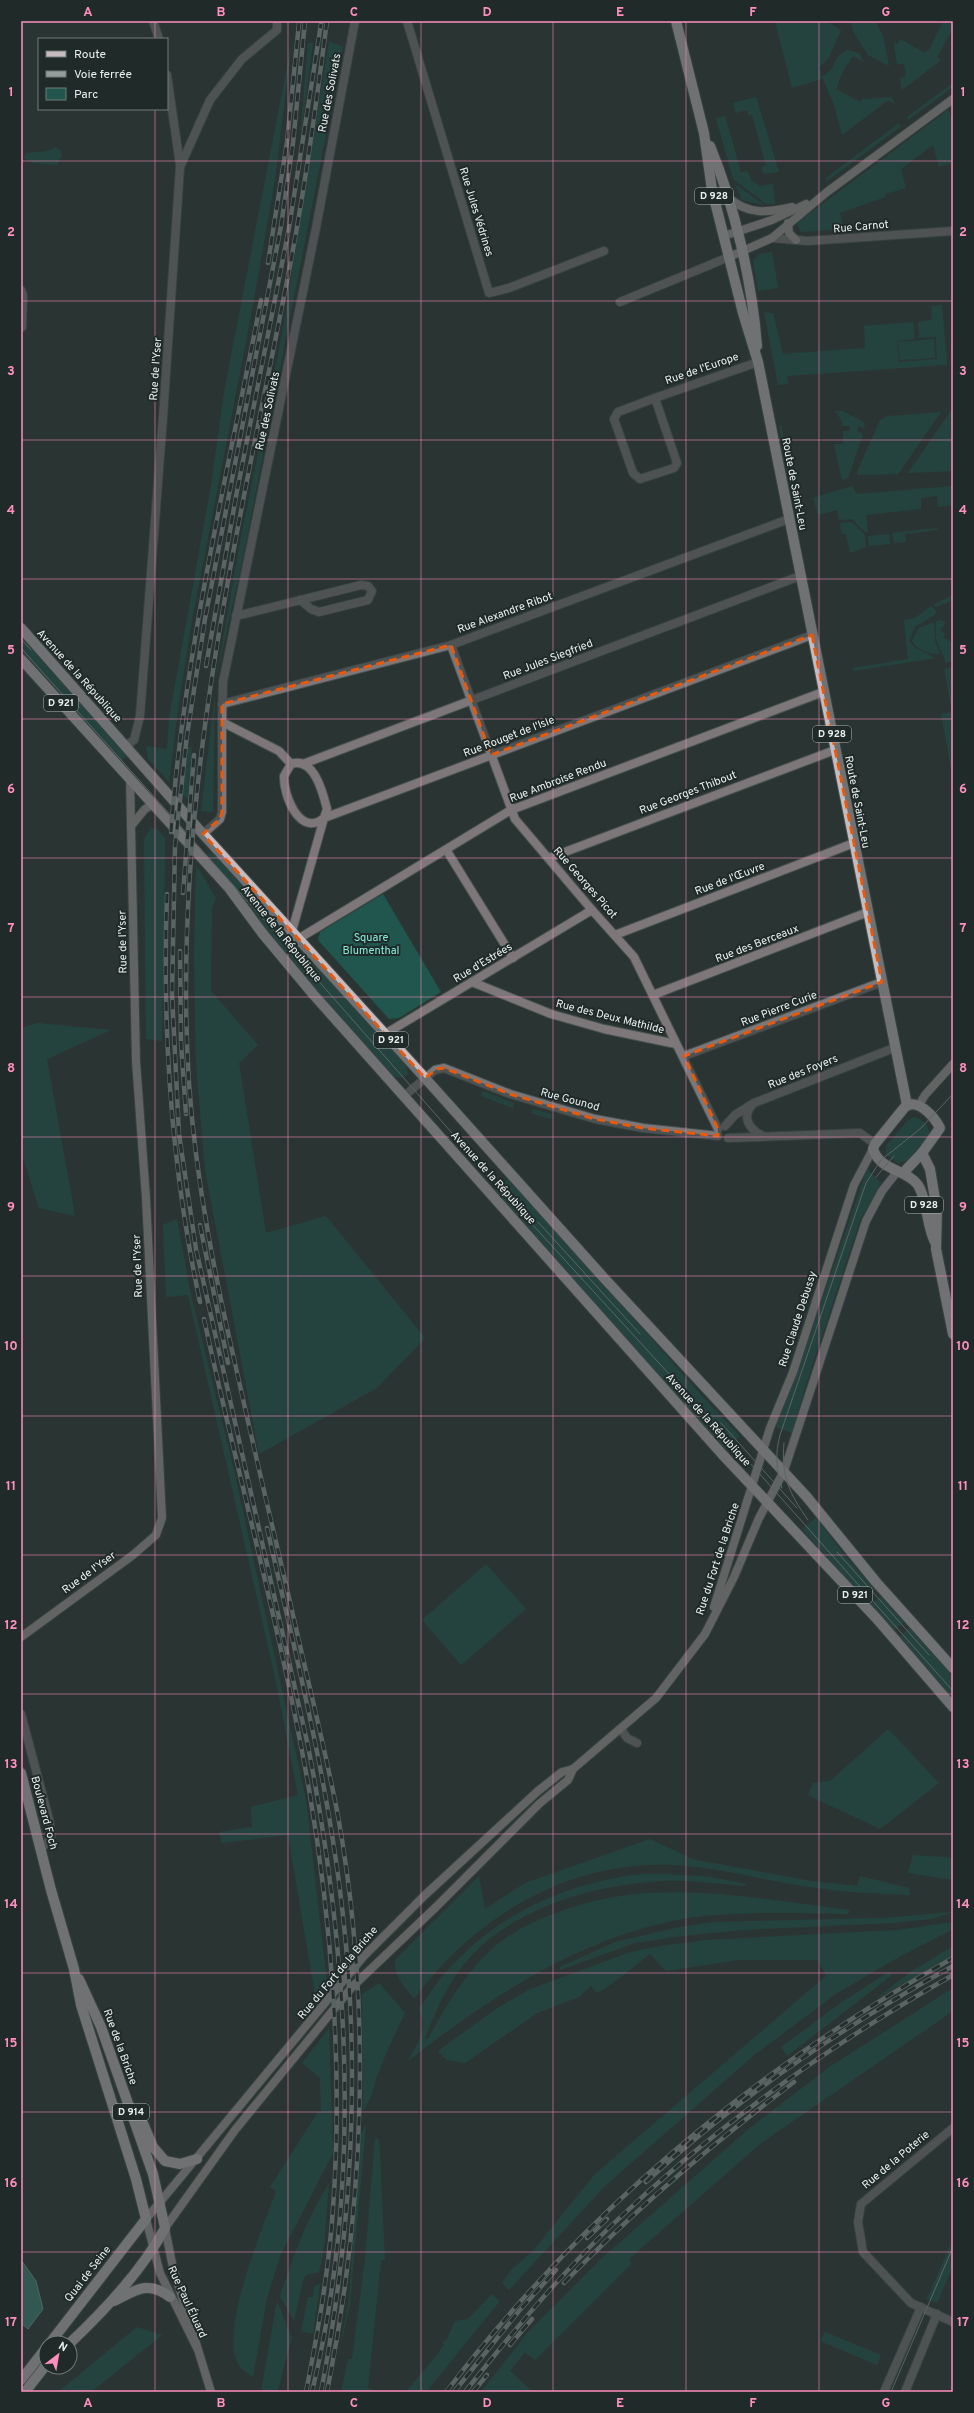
<svg xmlns="http://www.w3.org/2000/svg" width="974" height="2413" viewBox="0 0 974 2413" font-family="Overpass,sans-serif">
<rect width="100%" height="100%" fill="#2a3533"/>
<g fill="#20564d">
<polygon points="775,21 826,21 841,30 829,57 820,67 822,79 792,88"/>
<polygon points="850,21 876,22 883,36 889,66 868,55 854,33"/>
<polygon points="943,21 951,21 953,28 937,57 941,60 902,90 900,78 906,76 904,64 897,64 894,43 898,44 900,39 925,53 930,48"/>
<polygon points="292,41 275,179 253,305 192,620 179,701 169,782 148,759 146,746 167,749 169,718 211,486 224,392"/>
<polygon points="329,41 343,47 241,567 215,684 240,542 282,334"/>
<polygon points="308,43 313,43 299,150"/>
<path d="M848,50L859,53L864,62L853,56L844,69L836,89L860,102L862,99L891,97L895,104L888,100L842,135L834,105L822,76C839,69 831,56 848,50Z"/>
<polygon points="953,83 953,87 908,120 907,117"/>
<polygon points="756,97 779,172 764,174 761,167 766,166 752,115 749,116 747,110 736,113 733,103"/>
<polygon points="948,110 953,120 953,163 939,167 933,145 901,169 906,188 885,194 885,197 840,213 843,229 801,232 797,223"/>
<polygon points="725,116 741,172 748,171 751,180 760,186 773,184 775,204 766,204 733,179 716,118"/>
<polygon points="899,123 900,127 827,181 826,178"/>
<path d="M55,147L60,150L62,155L57,165L33,163L24,158L25,154C35,150 48,154 55,147Z"/>
<polygon points="735,184 764,205 742,200"/>
<polygon points="772,252 778,288 758,291 753,260 759,254"/>
<polygon points="942,305 947,365 787,376 788,384 778,385 764,312 773,313 783,354 865,348 864,326 913,322 915,339 897,341 899,362 937,359 936,337 919,338 918,322 932,320 931,306"/>
<polygon points="934,339 935,358 900,360 898,342"/>
<polygon points="835,411 843,411 865,423 864,428 858,426 857,431 863,434 848,478 842,480 834,444 843,444 843,431 850,431 850,426 842,426 842,421"/>
<polygon points="953,411 953,471 908,473 950,412"/>
<polygon points="941,412 898,474 858,475 857,472 880,420 888,416"/>
<polygon points="781,425 793,480 790,480 779,426"/>
<polygon points="852,486 857,494 953,486 953,505 938,507 937,496 921,498 921,509 866,515 868,532 865,532 852,519 839,520 837,510 818,515 813,498"/>
<polygon points="852,522 865,535 866,547 850,553 846,534 842,534 840,523"/>
<polygon points="937,528 937,530 905,534 906,542 894,543 892,533"/>
<polygon points="889,534 890,544 869,546 868,536"/>
<polygon points="953,595 953,600 936,607 933,605"/>
<polygon points="931,606 936,611 936,614 915,627 909,641 915,648 936,658 853,671 853,668 908,659 904,620 915,618"/>
<polygon points="941,620 946,623 940,630 945,634 943,637 953,643 953,661 946,663 936,638 936,621"/>
<path d="M934,622L935,641L940,654C931,655 915,649 912,640L919,628Z"/>
<polygon points="21,636 128,755 120,762 21,651"/>
<polygon points="953,666 953,767 951,768 941,714 952,712 944,669"/>
<polygon points="215,694 213,812 201,811"/>
<polygon points="188,747 192,747 188,799 183,795"/>
<polygon points="151,828 157,829 165,838 162,1041 146,1039 144,839"/>
<polygon points="213,850 405,1064 408,1073 404,1078 394,1077 279,948 205,857"/>
<polygon points="196,865 216,898 212,907 211,991 258,1045 239,1063 266,1233 326,1216 425,1338 377,1388 259,1454 205,1170 196,1065 194,956"/>
<polygon points="383,894 441,992 399,1018 389,1019 318,940 320,932"/>
<polygon points="38,1023 111,1030 47,1059 75,1216 39,1208 21,1152 21,1028"/>
<polygon points="483,1091 514,1103 513,1108 481,1096"/>
<polygon points="533,1109 552,1114 551,1119 531,1113"/>
<path d="M915,1117C923,1120 931,1127 929,1136L906,1161L897,1163L886,1154V1146L908,1120Z"/>
<polygon points="867,1169 881,1183 860,1220 805,1387 792,1433 776,1427 793,1385"/>
<polygon points="509,1178 702,1396 740,1436 724,1451 493,1192"/>
<polygon points="177,1219 191,1295 233,1466 306,1800 327,1983 316,2000 288,1835 222,1843 219,1832 252,1827 251,1807 298,1795 275,1677 188,1295 166,1297 163,1225"/>
<polygon points="816,1517 843,1554 875,1590 865,1599 802,1529"/>
<polygon points="486,1564 526,1609 461,1665 422,1620"/>
<polygon points="881,1596 904,1622 894,1631 870,1605"/>
<polygon points="910,1628 953,1677 953,1698 899,1637"/>
<polygon points="888,1729 939,1783 880,1829 808,1795 813,1783 830,1781"/>
<path d="M650,1839L692,1859L811,1881L857,1886L860,1876L909,1888L910,1895C876,1894 843,1892 810,1887C765,1881 720,1867 674,1865C568,1860 475,1916 414,1999C405,1986 393,1976 395,1960L479,1876L485,1909L525,1883Z"/>
<polygon points="913,1855 953,1858 953,1880 908,1873"/>
<path d="M669,1874L711,1877L746,1884L745,1886C719,1884 690,1880 664,1881C591,1884 495,1912 454,1978C442,1996 433,2018 425,2038L428,2039C447,2004 468,1968 500,1942C516,1930 535,1921 553,1914C651,1875 749,1898 850,1910L848,1914C804,1913 759,1912 715,1915C600,1924 496,1992 408,2061C417,2044 429,2028 419,2009C428,1996 436,1983 446,1972C495,1917 555,1888 626,1876C640,1873 655,1874 669,1874Z"/>
<polygon points="953,1912 932,1919 892,1923 742,1930 682,1936 635,1943 560,1970 560,1967 615,1942 680,1927 714,1922 883,1918"/>
<polygon points="953,1922 953,1929 899,1957 837,1993 753,2056 604,2187 509,2290 502,2283 511,2270 532,2252 595,2174 826,1976 818,1960 739,1960 666,1971 650,1954 612,1984 597,1993 591,1986 579,1997 537,2013 465,2063 447,2060 438,2051 493,2011 528,1990 630,1952 661,1946 707,1940 898,1930"/>
<polygon points="953,1946 953,1955 873,2001 909,1973"/>
<polygon points="889,1972 892,1975 787,2056 781,2047 842,2002"/>
<path d="M379,1983L405,2013C395,2033 386,2053 378,2074C373,2087 372,2099 363,2111L362,1994Z"/>
<polygon points="953,1988 953,2011 760,2144 629,2259 631,2264 535,2360 525,2352 510,2371 533,2392 481,2392 528,2332 602,2258 751,2127 831,2066"/>
<path d="M329,2028L333,2153L280,2256L267,2298L253,2377C246,2372 239,2368 236,2360C223,2321 262,2230 276,2192L270,2187L318,2112H321L320,2078L302,2063Z"/>
<polygon points="366,2125 350,2303 339,2355 349,2297 361,2134"/>
<polygon points="375,2138 379,2139 385,2260 381,2260 368,2388 377,2392 341,2392 348,2359 352,2359 365,2259"/>
<path d="M329,2183L323,2257L319,2272L306,2275L303,2280L294,2321L280,2296C293,2257 307,2218 329,2183Z"/>
<polygon points="953,2238 953,2266 937,2303 927,2299"/>
<polygon points="320,2284 313,2334 301,2331 308,2297 313,2297 314,2286"/>
<polygon points="492,2294 500,2301 426,2392 406,2392 440,2351 442,2346 444,2347 443,2341 446,2341 455,2321 468,2319"/>
<polygon points="277,2301 292,2338 277,2392 261,2392"/>
<polygon points="137,2327 162,2335 91,2392 58,2392"/>
<polygon points="825,2332 881,2355 877,2365 820,2341"/>
</g>
<polygon fill="#3f8176" stroke="#72a29a" points="21,2260 36,2281 43,2309 28,2329 21,2323"/>
<g fill="none" stroke-linecap="round" stroke-linejoin="round">
<defs>
<g id="street">
<polyline points="153,21 159,39"/>
<polyline points="407,21 489,293 509,288 604,251"/>
<polyline points="167,75 180,165"/>
<polyline points="772,238 808,241 953,231"/>
<polyline points="21,290 23,295 22,327"/>
<polyline points="620,302 729,257"/>
<polygon points="655,398 677,463 674,468 640,479 633,473 614,419 618,412"/>
<polyline points="655,398 758,362"/>
<polyline points="236,616 361,585 368,586 372,591 368,600 319,612 311,609 300,600"/>
<polyline points="451,645 515,819 592,910 634,957 718,1129"/>
<polyline points="222,704 451,645 789,519"/>
<polyline points="125,746 134,740 140,716 163,417 180,167 210,100 242,59 277,30 277,21"/>
<polyline points="291,764 279,751 222,722 223,682 316,228 355,21"/>
<polyline points="303,764 800,576"/>
<polyline points="203,834 220,819 222,812 222,722"/>
<polyline points="447,851 513,958"/>
<polyline points="549,858 835,750"/>
<path d="M292,931L324,818L327,809C323,793 314,756 291,764L284,776C283,795 300,838 324,818L812,635"/>
<polyline points="615,935 854,843"/>
<polyline points="298,939 511,810 823,692"/>
<polyline points="472,982 551,1014 604,1029 676,1044"/>
<polyline points="653,995 868,912"/>
<polyline points="385,1034 592,910"/>
<polyline points="684,1056 882,982"/>
<polyline points="404,1096 435,1070 444,1068 510,1094 595,1119 643,1128 718,1136"/>
<path d="M752,1105C741,1118 750,1130 763,1136"/>
<polyline points="725,1126 735,1115 754,1103 894,1048"/>
<polyline points="728,1138 860,1133 875,1144"/>
<polyline points="21,1714 50,1823 51,1838 41,1849"/>
<polyline points="621,1729 627,1738 637,1743"/>
<polyline points="953,2128 861,2204 858,2222 863,2252 911,2303 953,2322"/>
<polyline points="884,2392 921,2307"/>
<polyline points="905,2392 937,2314"/>
</g>
<g id="secondary">
<path d="M728,197C747,215 768,213 792,207"/>
<polyline points="788,223 789,233 796,240"/>
<polyline points="724,236 772,220 806,204"/>
<polyline points="729,257 772,238 827,192 953,99"/>
<polyline points="131,826 145,809 154,804"/>
<polyline points="919,1105 925,1095 953,1064"/>
<polyline points="714,1607 770,1428 793,1372 854,1185 873,1149"/>
<polyline points="21,1637 133,1555 156,1535 162,1518 146,1198 136,1061 130,778"/>
<polyline points="197,2348 160,2273 146,2219 363,1957 425,1895 538,1791 562,1772 573,1769 656,1698 705,1634 734,1577 759,1518 784,1471 866,1221 882,1191 897,1172"/>
<polyline points="211,2392 173,2268 165,2228 235,2130 352,1987 436,1907 539,1804 568,1780 573,1769"/>
</g>
<g id="primary">
<polyline points="676,21 704,133 712,190 743,313 758,362 907,1105"/>
<path d="M710,146C735,207 752,281 757,346"/>
<polyline points="21,628 203,834 425,1078 604,1278 806,1496 876,1582 953,1668"/>
<polyline points="21,659 229,888 263,934 313,994 722,1454 878,1620 953,1707"/>
<polyline points="922,1153 930,1169 937,1211 936,1249 953,1334"/>
<path d="M903,1173L922,1153L940,1128C934,1116 916,1096 904,1108L875,1144L873,1149C880,1171 906,1169 918,1185C928,1201 926,1225 935,1242"/>
<polyline points="21,1773 51,1890 74,1969 81,2005 136,2179 146,2219 50,2343"/>
<polyline points="131,2110 142,2121 153,2147 165,2161 180,2164 197,2159"/>
<path d="M114,2301C136,2290 148,2280 170,2297"/>
<path d="M70,2343C105,2310 142,2271 165,2228L153,2174L101,2027L79,1979"/>
<polyline points="21,2380 46,2348"/>
<polyline points="25,2392 46,2365"/>
</g>
</defs>
<use href="#street" stroke="#495351" stroke-width="10"/>
<use href="#secondary" stroke="#495351" stroke-width="10"/>
<use href="#primary" stroke="#495351" stroke-width="12"/>
<use href="#street" stroke="#7d7779" stroke-width="8"/>
<use href="#secondary" stroke="#a69da0" stroke-width="8"/>
<use href="#primary" stroke="#c6bbbf" stroke-width="10"/>
<g stroke="#959d9c" stroke-width="1">
<polyline points="21,639 31,650"/>
<polyline points="21,648 301,961 531,1223 733,1444 953,1691"/>
<polyline points="876,1177 894,1156"/>
<polyline points="538,1222 640,1334"/>
<polyline points="721,1423 797,1508"/>
<path d="M784,1443C781,1476 789,1493 808,1520"/>
<path d="M782,1488C776,1471 775,1453 780,1435L866,1183L881,1160L920,1129L953,1094"/>
<polyline points="837,1552 929,1655"/>
<polyline points="891,2392 953,2247"/>
</g>
<defs>
<g id="rail">
<path d="M305,21L293,143L281,226L205,619L187,735L175,847L172,994L179,1134L196,1249L308,1746C349,1957 363,2181 312,2392"/>
<path d="M327,21C316,105 305,188 289,271C236,541 171,806 189,1083C196,1184 216,1282 239,1381C257,1463 277,1545 296,1628C310,1690 326,1753 338,1816C372,2006 365,2203 327,2392"/>
<polyline points="268,263 287,142 299,23"/>
<polyline points="206,666 237,491 289,228 321,24"/>
<path d="M171,832C184,653 227,476 261,300"/>
<polyline points="183,893 194,755"/>
<path d="M167,894C162,1032 171,1167 200,1302"/>
<polyline points="180,951 181,1043 186,1114"/>
<polyline points="200,1225 228,1363"/>
<path d="M204,1319C238,1476 281,1631 309,1789C332,1924 343,2072 333,2208C329,2270 318,2331 306,2392"/>
<path d="M267,1528C296,1656 329,1785 343,1916C361,2075 351,2235 321,2392"/>
<path d="M646,2182C738,2097 844,2026 953,1966"/>
<polyline points="587,2238 607,2219"/>
<path d="M564,2283C635,2209 712,2144 794,2082"/>
<polyline points="510,2345 532,2319"/>
<path d="M446,2392C583,2212 756,2068 953,1958"/>
<polyline points="454,2392 519,2311 556,2270"/>
<path d="M465,2392C511,2334 558,2277 611,2226C713,2128 829,2045 953,1975"/>
<polyline points="473,2392 487,2375"/>
</g>
</defs>
<use href="#rail" stroke="#959d9c" stroke-width="4.5"/>
<use href="#rail" stroke="#202b29" stroke-width="3" stroke-dasharray="9" stroke-linecap="butt"/>
</g>
<path d="M0 0H974V2413H0ZM812,635L882,982L684,1056L718,1129V1136L643,1128L595,1119L510,1094L444,1068L437,1069L425,1078L203,834L220,819L222,812V704L451,645L491,755Z" fill="#2a3533" fill-opacity=".55" fill-rule="evenodd"/>
<path fill="none" stroke="#e8590c" stroke-width="3" stroke-dasharray="8 5" stroke-linejoin="round" d="M812,635L882,982L684,1056L718,1129V1136L643,1128L595,1119L510,1094L444,1068L437,1069L425,1078L203,834L220,819L222,812V704L451,645L491,755Z"/>
<path fill="none" stroke="#fe8ebe" stroke-width="1" stroke-opacity="0.55" d="M155,21V39M288,21V2392M421,21V2392M553,21V2392M686,21V2392M819,21V2392M155,109V2392M21,161H953M21,301H953M21,440H953M21,579H953M21,719H953M21,858H953M21,997H953M21,1137H953M21,1276H953M21,1416H953M21,1555H953M21,1694H953M21,1834H953M21,1973H953M21,2112H953M21,2252H953"/>
<g text-anchor="middle" dominant-baseline="central" stroke-width="4" stroke-linejoin="round" paint-order="stroke">
<g fill="#202b29" stroke="#adb5b4" stroke-width="1">
<rect x="695" y="188" width="38" height="16" rx="3"/>
<rect x="44" y="695" width="34" height="16" rx="3"/>
<rect x="813" y="726" width="38" height="16" rx="3"/>
<rect x="374" y="1032" width="34" height="16" rx="3"/>
<rect x="905" y="1197" width="38" height="16" rx="3"/>
<rect x="838" y="1587" width="34" height="16" rx="3"/>
<rect x="113" y="2104" width="36" height="16" rx="3"/>
</g>
<g font-size="10" font-weight="bold" fill="#e9f0ef">
<text x="714" y="196">D 928</text>
<text x="61" y="703">D 921</text>
<text x="832" y="734">D 928</text>
<text x="391" y="1040">D 921</text>
<text x="924" y="1205">D 928</text>
<text x="855" y="1595">D 921</text>
<text x="131" y="2112">D 914</text>
</g>
<g font-size="11" fill="#e9f0ef" stroke="#202b29">
<text transform="translate(330 93) rotate(-79)">Rue des Solivats</text>
<text transform="translate(476 212) rotate(73)">Rue Jules Védrines</text>
<text transform="translate(861 227) rotate(-5)">Rue Carnot</text>
<text transform="translate(156 369) rotate(-86)">Rue de l'Yser</text>
<text transform="translate(702 369) rotate(-19)">Rue de l'Europe</text>
<text transform="translate(268 411) rotate(-78)">Rue des Solivats</text>
<text transform="translate(794 484) rotate(79)">Route de Saint-Leu</text>
<text transform="translate(505 613) rotate(-20)">Rue Alexandre Ribot</text>
<text transform="translate(548 660) rotate(-21)">Rue Jules Siegfried</text>
<text transform="translate(79 676) rotate(48)">Avenue de la République</text>
<text transform="translate(509 737) rotate(-21)">Rue Rouget de l'Isle</text>
<text transform="translate(558 781) rotate(-21)">Rue Ambroise Rendu</text>
<text transform="translate(688 793) rotate(-21)">Rue Georges Thibout</text>
<text transform="translate(857 802) rotate(79)">Route de Saint-Leu</text>
<text transform="translate(730 879) rotate(-21)">Rue de l'Œuvre</text>
<text transform="translate(585 883) rotate(49)">Rue Georges Picot</text>
<text transform="translate(281 934) rotate(51)">Avenue de la République</text>
<text transform="translate(123 942) rotate(-91)">Rue de l'Yser</text>
<text transform="translate(757 944) rotate(-21)">Rue des Berceaux</text>
<text transform="translate(483 963) rotate(-31)">Rue d'Estrées</text>
<text transform="translate(779 1009) rotate(-21)">Rue Pierre Curie</text>
<text transform="translate(610 1017) rotate(14)">Rue des Deux Mathilde</text>
<text transform="translate(803 1072) rotate(-22)">Rue des Foyers</text>
<text transform="translate(570 1100) rotate(15)">Rue Gounod</text>
<text transform="translate(493 1178) rotate(48)">Avenue de la République</text>
<text transform="translate(138 1266) rotate(-92)">Rue de l'Yser</text>
<text transform="translate(798 1319) rotate(-72)">Rue Claude Debussy</text>
<text transform="translate(708 1420) rotate(48)">Avenue de la République</text>
<text transform="translate(718 1559) rotate(-72)">Rue du Fort de la Briche</text>
<text transform="translate(89 1573) rotate(-36)">Rue de l'Yser</text>
<text transform="translate(44 1813) rotate(75)">Boulevard Foch</text>
<text transform="translate(338 1973) rotate(-50)">Rue du Fort de la Briche</text>
<text transform="translate(120 2047) rotate(70)">Rue de la Briche</text>
<text transform="translate(896 2160) rotate(-40)">Rue de la Poterie</text>
<text transform="translate(88 2274) rotate(-52)">Quai de Seine</text>
<text transform="translate(187 2302) rotate(65)">Rue Paul Éluard</text>
</g>
<g font-size="11" fill="#87eedb" stroke="#202b29">
<text x="371" y="938">Square<tspan x="371" dy="13">Blumenthal</tspan></text>
</g>
</g>
<rect width="974" height="2413" fill="none" stroke="#202b29" stroke-width="44"/>
<rect x="38" y="38" width="130" height="72" fill="#202b29" stroke="#707a78"/>
<rect x="46" y="51" width="20" height="6" fill="#c6bbbf" stroke="#707a78"/>
<text x="74" y="58" font-size="12" fill="#e9f0ef">Route</text>
<rect x="46" y="71" width="20" height="6" fill="#959d9c" stroke="#707a78"/>
<text x="74" y="78" font-size="12" fill="#e9f0ef">Voie ferrée</text>
<rect x="46" y="88" width="20" height="12" fill="#20564d" stroke="#707a78"/>
<text x="74" y="98" font-size="12" fill="#e9f0ef">Parc</text>
<g transform="translate(58 2355) rotate(31)"><circle r="19" fill="#202b29" stroke="#707a78"/>
<path d="M0-3L7 15L0 10L-7 15Z" fill="#fe8ebe"/>
<text y="-6" font-size="11" font-weight="bold" text-anchor="middle" fill="#e9f0ef">N</text>
</g>
<rect x="22" y="22" width="930" height="2369" fill="none" stroke="#fe8ebe" stroke-width="1.5"/>
<g font-size="13" text-anchor="middle" font-weight="bold" fill="#fe8ebe">
<text x="88" y="16">A</text>
<text x="221" y="16">B</text>
<text x="354" y="16">C</text>
<text x="487" y="16">D</text>
<text x="620" y="16">E</text>
<text x="753" y="16">F</text>
<text x="886" y="16">G</text>
<text x="11" y="96">1</text>
<text x="963" y="96">1</text>
<text x="11" y="236">2</text>
<text x="963" y="236">2</text>
<text x="11" y="375">3</text>
<text x="963" y="375">3</text>
<text x="11" y="514">4</text>
<text x="963" y="514">4</text>
<text x="11" y="654">5</text>
<text x="963" y="654">5</text>
<text x="11" y="793">6</text>
<text x="963" y="793">6</text>
<text x="11" y="932">7</text>
<text x="963" y="932">7</text>
<text x="11" y="1072">8</text>
<text x="963" y="1072">8</text>
<text x="11" y="1211">9</text>
<text x="963" y="1211">9</text>
<text x="11" y="1350">10</text>
<text x="963" y="1350">10</text>
<text x="11" y="1490">11</text>
<text x="963" y="1490">11</text>
<text x="11" y="1629">12</text>
<text x="963" y="1629">12</text>
<text x="11" y="1768">13</text>
<text x="963" y="1768">13</text>
<text x="11" y="1908">14</text>
<text x="963" y="1908">14</text>
<text x="11" y="2047">15</text>
<text x="963" y="2047">15</text>
<text x="11" y="2187">16</text>
<text x="963" y="2187">16</text>
<text x="11" y="2326">17</text>
<text x="963" y="2326">17</text>
<text x="88" y="2407">A</text>
<text x="221" y="2407">B</text>
<text x="354" y="2407">C</text>
<text x="487" y="2407">D</text>
<text x="620" y="2407">E</text>
<text x="753" y="2407">F</text>
<text x="886" y="2407">G</text>
</g>
</svg>
